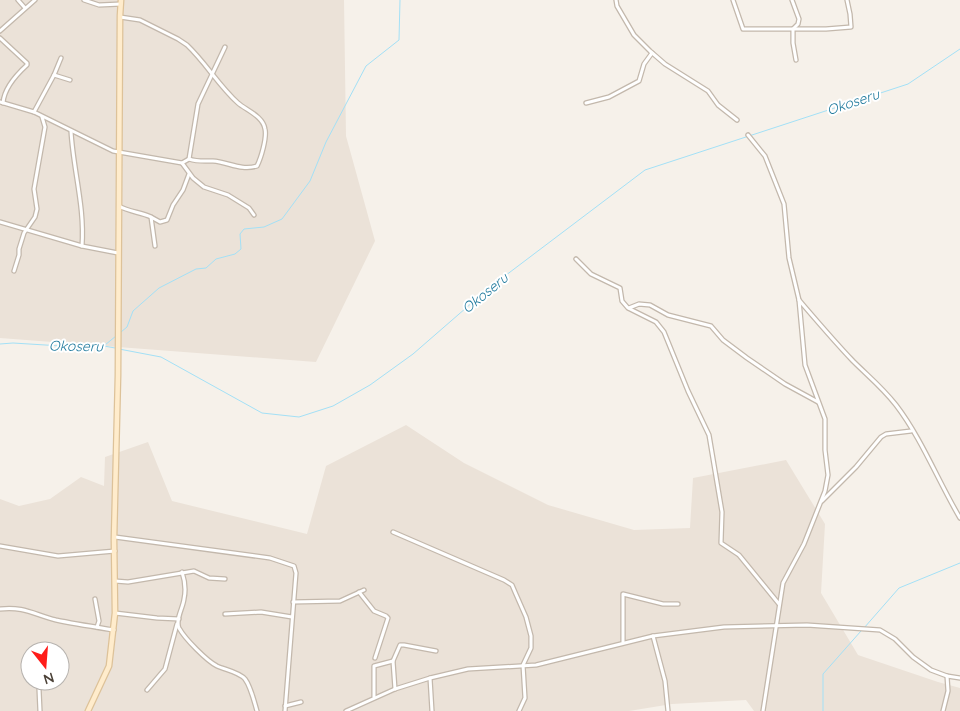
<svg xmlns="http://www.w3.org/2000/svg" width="960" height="711" viewBox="0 0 960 711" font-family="Quicksand,sans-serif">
<rect width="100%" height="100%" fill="#f6f1ea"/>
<g fill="#ebe2d8" fill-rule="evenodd">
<polygon points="0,0 344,0 346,136 375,241 316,362 0,338"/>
<path d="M406,425L464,463L548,505L634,530L690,528L693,478L786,460L825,524L821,593L858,655L938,682L960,688V711H754L746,700L672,704L629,711H0V499L19,506L50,499L81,477L104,486L105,457L148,442L172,501L307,534L326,466ZM30,651H60V681H30Z"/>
</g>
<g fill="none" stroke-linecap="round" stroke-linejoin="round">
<g stroke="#a3e0f6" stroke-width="1">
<polyline points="121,332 127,327 133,311 159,288 196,269 206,268 216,259 235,254 241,249 240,234 244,229 264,227 282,219 310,181 326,142 366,66 399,40 400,0"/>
<polyline points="0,344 13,343 94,348 104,346 115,348"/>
<polyline points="105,345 116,336"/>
<polyline points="119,349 161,357 262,413 299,417 333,406 370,385 413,354 489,288 645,170 908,84 960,49"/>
<polyline points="864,628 899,588 960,563"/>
<polyline points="823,711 823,674 861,631"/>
</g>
<defs>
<g id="street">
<polyline points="18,0 25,8"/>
<polyline points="84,0 99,5 121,4"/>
<polyline points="616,0 617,6 634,35 650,51 665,64 708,91 718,105 737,120"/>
<polyline points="733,0 743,29 826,29 851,27 850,14 847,0"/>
<polyline points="792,0 799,19 798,24 793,29 793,43 796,60"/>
<polyline points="0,31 35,0"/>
<path d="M0,38L27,63V65C16,75 4,89 3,103"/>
<polyline points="54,75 70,80"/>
<path d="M0,102L34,112L113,151L182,163L189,159C198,162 205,161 213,161C228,162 241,171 257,166C261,158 267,138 265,129C263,116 246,110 238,103C219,86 206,63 187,45L178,39L140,20L120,17"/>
<polyline points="586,103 609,97 639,81 644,64 652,53"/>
<polyline points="34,112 54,75 61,58"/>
<path d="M71,131C73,169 85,207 82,246"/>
<polyline points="748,135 765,156 784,204 789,258 799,300 805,365 825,419 825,450 828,475 825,491 804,544 783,583 763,711"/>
<polyline points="189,159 198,104 225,47"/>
<polyline points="182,163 193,178 204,187 228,195 249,208 254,215"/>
<path d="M119,206C129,212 141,212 151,217L155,246"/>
<polyline points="151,217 160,222 167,220 173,205 183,190 189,174"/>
<polyline points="0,222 82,246 118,253"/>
<polyline points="576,259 591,274 620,288 622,301 628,308 656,322 664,332 688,391 709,435 722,512 721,543 739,555 779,604"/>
<polyline points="14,271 19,255 19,249 24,233 35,217 37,209 34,189 45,127 42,117"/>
<path d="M799,300C817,321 834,341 853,361C868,376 882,387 896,405C922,439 938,481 960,518"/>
<polyline points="629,308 639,304 650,305 668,315 711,326 723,340 747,358 785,384 818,402"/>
<polyline points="822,501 856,467 881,437 886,434 911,431"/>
<polyline points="393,532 504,580 512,585 515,592 526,617 531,636 531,648 523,665 525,698 519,711"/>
<polyline points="115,537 270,558 294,566 296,573 285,711"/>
<polyline points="0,546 58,556 115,551"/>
<path d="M182,572C185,581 186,590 184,599C183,608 175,620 179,628C185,639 207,661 217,666C226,670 239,672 245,679C251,687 254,701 257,711"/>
<polyline points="115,581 128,582 194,571 209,578 225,579"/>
<polyline points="359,592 374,611 386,616 388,618 375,658"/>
<polyline points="95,599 99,621 97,627"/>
<polyline points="293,602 340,601 364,590"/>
<path d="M0,609C24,606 35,615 56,620C75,624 95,627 114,630"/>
<polyline points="115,613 157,618 179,619"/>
<polyline points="225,614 261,612 292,617"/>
<polyline points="653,636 665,681 668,711"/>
<polyline points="623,642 623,594 663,604 678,604"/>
<polyline points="430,678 432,711"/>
<polyline points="395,689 393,661 400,645 404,645 436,651"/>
<polyline points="147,690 165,669 177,624"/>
<polyline points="374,697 374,666 393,661"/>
<polyline points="285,706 301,702"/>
<polyline points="40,711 39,689 43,681"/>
<polyline points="346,711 395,689 430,678 468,669 536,665 653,636 724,627 807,625 880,630 895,639 913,657 931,670 947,676 960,678"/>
<polyline points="943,711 948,691 947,676"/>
</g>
<polyline id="secondary" points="88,711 109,666 115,613 114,539 118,375 120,16 121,0"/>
</defs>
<use href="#street" stroke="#c3b8ac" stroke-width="5.5"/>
<use href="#secondary" stroke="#ddc299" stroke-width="7"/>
<use href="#street" stroke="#fff" stroke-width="3"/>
<use href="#secondary" stroke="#ffeccc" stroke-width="4.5"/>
</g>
<g text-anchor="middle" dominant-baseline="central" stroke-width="4" stroke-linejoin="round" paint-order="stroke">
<g font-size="14" font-style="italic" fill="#227b9e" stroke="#fff">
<text transform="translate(853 102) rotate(-18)">Okoseru</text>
<text transform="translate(485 293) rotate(-39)">Okoseru</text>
<text transform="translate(76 346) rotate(1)">Okoseru</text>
</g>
</g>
<g transform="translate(45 666) rotate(163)"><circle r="24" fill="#ffffff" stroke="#b7b3af"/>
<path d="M0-4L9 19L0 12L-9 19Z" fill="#ff1c19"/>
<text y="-8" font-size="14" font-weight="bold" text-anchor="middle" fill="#4b4137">N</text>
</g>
</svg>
